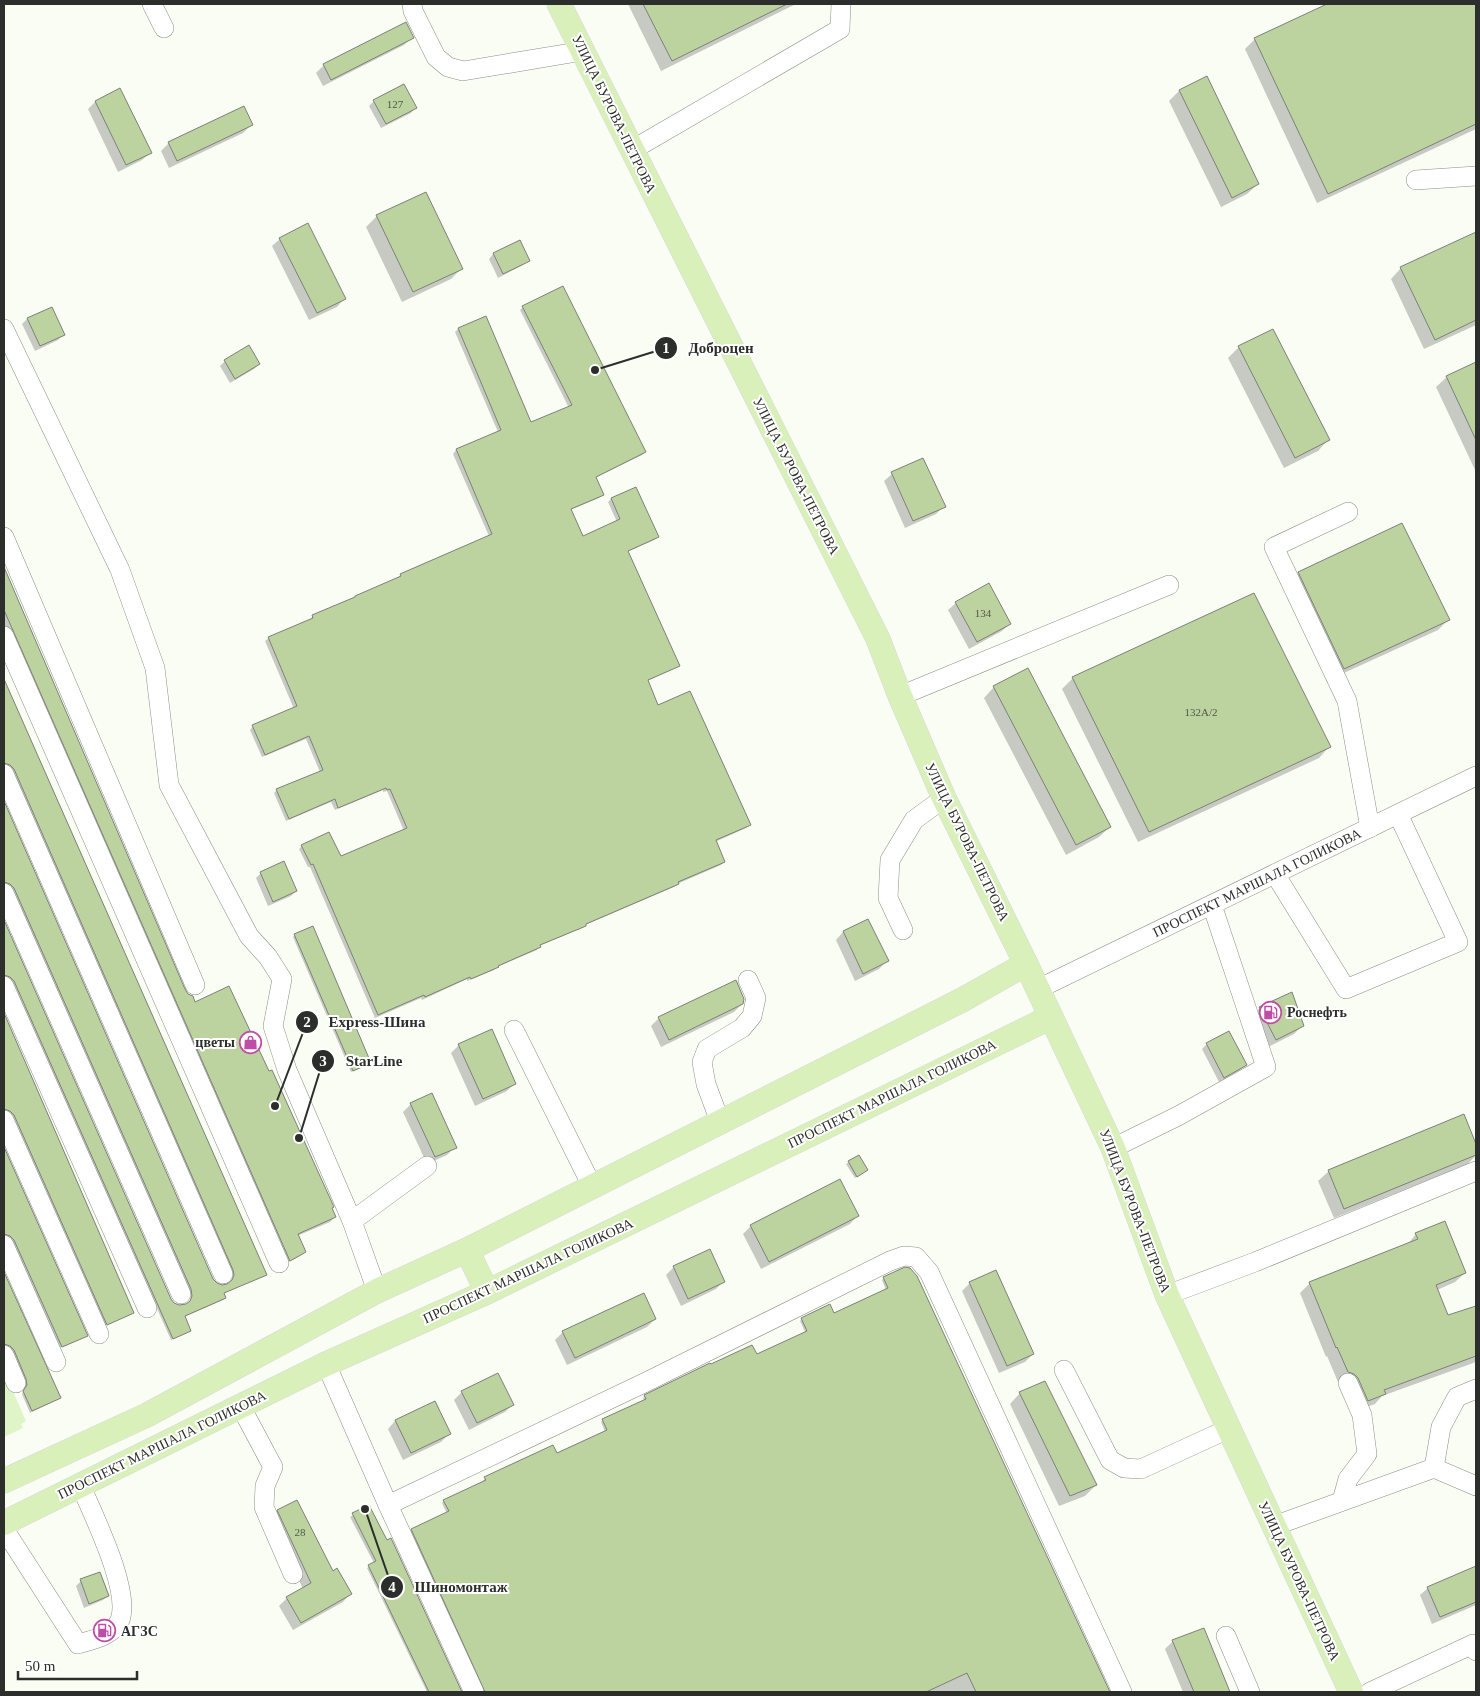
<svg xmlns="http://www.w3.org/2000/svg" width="1480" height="1696" viewBox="0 0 1480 1696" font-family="'Times New Roman',serif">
<rect width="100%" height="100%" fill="#f9fdf4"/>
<polygon fill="#e0f5c7" points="4,1371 26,1421 21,1424 23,1428 4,1437"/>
<g fill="#0003">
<polygon points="628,4 796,4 661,71"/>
<polygon points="1330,4 1476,4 1476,129 1317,203 1245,49 1255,39"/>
<polygon points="412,37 404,45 323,86 316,73 324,65"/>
<polygon points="120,90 150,153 142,160 118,172 88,109 95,102"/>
<polygon points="1179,91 1258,184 1247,194 1221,207 1169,101"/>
<polygon points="374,101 415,108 411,113 381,128 369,106"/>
<polygon points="251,125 243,133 169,168 161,151 169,143"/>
<polygon points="377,216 461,269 451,279 402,302 366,227"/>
<polygon points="1476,233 1476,325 1424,349 1391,279 1401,268"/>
<polygon points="280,239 344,299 337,307 309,320 272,246"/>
<polygon points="519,242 528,260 523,265 498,278 489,259 493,254"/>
<polygon points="523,307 645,452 642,455 595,478 602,495 599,498 570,510 582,538 617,522 608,502 611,499 635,489 657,537 654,540 627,552 678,665 675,668 647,681 658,706 750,825 746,828 715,842 724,862 721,865 677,884 674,887 585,925 582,928 539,946 537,950 497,967 494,970 467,981 467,979 422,1000 421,998 375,1018 310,867 308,867 299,849 302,846 340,858 404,831 387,791 383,792 383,790 335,810 331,802 286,821 274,793 277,790 320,772 306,739 262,757 250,730 253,726 294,709 265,641 269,638 310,620 313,616 398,578 401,575 489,536 453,454 456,450 498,432 455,332 458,329 485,318 530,424 569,408 520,310"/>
<polygon points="51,308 63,335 58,340 35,351 22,324 27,319"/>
<polygon points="1239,347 1328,440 1318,451 1284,468 1228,358"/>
<polygon points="225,361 259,364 254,369 230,383 220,366"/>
<polygon points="1476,363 1476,472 1436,387 1447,377"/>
<polygon points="923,459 944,506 936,514 905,528 884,481 892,474"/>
<polygon points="4,570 184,990 331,1209 335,1217 330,1222 297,1236 304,1252 300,1256 285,1264 4,624"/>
<polygon points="1299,573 1449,619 1438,630 1333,678 1288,583"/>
<polygon points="1253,595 1329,747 1319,758 1138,842 1062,689 1072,679"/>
<polygon points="956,603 1010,624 1002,631 969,649 948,610"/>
<polygon points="4,682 265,1275 223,1294 225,1298 223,1300 184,1317 190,1331 171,1340 12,984 9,979 4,977 4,923 170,1299 174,1304 179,1306 189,1303 191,1298 190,1292 9,886 4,884 4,805 212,1279 216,1284 222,1286 231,1283 233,1278 232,1272 4,765"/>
<polygon points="994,687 1110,827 1099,837 1066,855 984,698"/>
<polygon points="284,863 296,891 291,896 268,906 256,878 261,873"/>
<polygon points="867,920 887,961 879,969 855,981 836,940 843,932"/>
<polygon points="295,935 370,1063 368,1065 351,1072 293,937"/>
<polygon points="735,982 742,1004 734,1012 661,1047 651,1026 659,1018"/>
<polygon points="1260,1008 1302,1026 1294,1034 1268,1047 1252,1016"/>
<polygon points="4,1017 132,1313 105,1326 9,1113 4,1111"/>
<polygon points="1207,1044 1245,1065 1240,1070 1219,1082 1202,1049"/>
<polygon points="459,1045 515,1083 507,1091 475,1106 451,1053"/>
<polygon points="411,1104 455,1147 447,1155 427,1164 403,1112"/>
<polygon points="1463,1116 1476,1148 1476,1155 1468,1164 1334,1218 1318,1181 1329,1171"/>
<polygon points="4,1150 86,1336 60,1348 9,1238 4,1236"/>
<polygon points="858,1156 865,1172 855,1178 846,1164"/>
<polygon points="857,1216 850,1224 761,1269 743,1234 751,1226"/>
<polygon points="1416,1234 1465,1273 1455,1282 1437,1290 1448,1317 1476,1307 1476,1362 1382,1396 1375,1404 1358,1410 1344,1383 1338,1382 1327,1356 1326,1357 1300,1293 1310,1283 1407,1245"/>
<polygon points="674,1267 724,1281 716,1289 681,1306 666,1275"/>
<polygon points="996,1271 1033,1354 1025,1362 999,1373 962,1291 970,1283"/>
<polygon points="4,1275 60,1398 30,1413 22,1394 25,1388 25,1381 4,1347"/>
<polygon points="916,1276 1108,1692 483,1692 410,1532 412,1530 447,1514 442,1503 444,1501 484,1482 483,1481 485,1478 556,1455 605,1432 601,1422 603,1420 644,1401 643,1398 645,1396 756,1356 806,1334 800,1321 802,1319 833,1315 886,1290 882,1280 884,1278"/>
<polygon points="655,1319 647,1327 567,1365 555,1340 563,1332"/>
<polygon points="462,1392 513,1404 505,1412 469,1430 454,1400"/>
<polygon points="1020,1393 1096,1485 1085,1496 1059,1506 1010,1404"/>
<polygon points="434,1403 449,1434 441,1442 403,1460 388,1429 395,1421"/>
<polygon points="369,1506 386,1542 390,1540 460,1692 427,1692 367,1568 374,1563 350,1517"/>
<polygon points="278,1511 350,1594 343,1602 293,1630 279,1606 287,1598 303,1589 270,1518"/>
<polygon points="1476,1567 1476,1605 1432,1624 1420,1595 1428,1588"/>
<polygon points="81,1581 108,1596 103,1600 84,1608 76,1586"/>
<polygon points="1203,1629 1228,1692 1183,1692 1165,1649 1173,1641"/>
</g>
<g fill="#bcd3a0" stroke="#7d8179">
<polygon points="643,4 787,4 672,61"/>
<polygon points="1327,4 1476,4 1476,124 1328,194 1254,38"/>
<polygon points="406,22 414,38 331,80 323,64"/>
<polygon points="1207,76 1259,184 1232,198 1179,90"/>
<polygon points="404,84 417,108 386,124 373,100"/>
<polygon points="120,88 152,153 126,165 95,101"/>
<polygon points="244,106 253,125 177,161 168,142"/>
<polygon points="426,192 463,269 413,292 376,215"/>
<polygon points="308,223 346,299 317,313 279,238"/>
<polygon points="1476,232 1476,320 1435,340 1400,267"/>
<polygon points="520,240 530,261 503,274 493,253"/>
<polygon points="563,286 646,452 596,477 604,495 571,509 583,536 620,519 611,498 636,487 659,537 628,551 680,666 648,680 658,705 690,691 751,825 716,840 725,862 678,882 679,884 586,924 586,926 540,945 541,947 498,966 499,967 471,979 470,977 425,997 424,995 378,1015 313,864 311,865 301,845 329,832 341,856 407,828 390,789 387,790 386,788 338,808 335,799 289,819 276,789 323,770 309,736 265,755 252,725 297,706 268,637 313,618 312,615 355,597 355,596 401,576 400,574 492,534 456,449 501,430 458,328 486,316 531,422 572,405 522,306"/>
<polygon points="52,307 65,335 40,346 27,318"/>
<polygon points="1273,329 1330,440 1295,458 1238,346"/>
<polygon points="249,345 260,364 235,379 224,360"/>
<polygon points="1476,362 1476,440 1446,376"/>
<polygon points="923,458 946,507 913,521 891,472"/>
<polygon points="1402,523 1450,620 1344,669 1298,572"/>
<polygon points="4,567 185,989 188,994 193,996 195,1002 229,986 269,1071 272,1070 334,1207 332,1208 336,1217 298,1234 306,1252 290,1261 4,610"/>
<polygon points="989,583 1011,624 977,642 955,602"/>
<polygon points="1254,593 1331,747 1149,832 1072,677"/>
<polygon points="1028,668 1111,827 1076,845 993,686"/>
<polygon points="4,679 267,1275 224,1293 226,1298 185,1316 191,1331 173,1339 14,981 10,977 4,975 4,920 171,1299 174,1303 179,1305 186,1304 190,1301 192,1296 191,1289 14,888 10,884 4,882 4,801 213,1279 217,1283 222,1285 227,1284 232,1280 234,1275 233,1270 14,769 10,765 4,763"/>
<polygon points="284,861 297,891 273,902 260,872"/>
<polygon points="868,919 889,961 863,974 843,931"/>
<polygon points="313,926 371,1063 353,1071 294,934"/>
<polygon points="736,980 744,999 743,1004 669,1040 658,1017"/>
<polygon points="1292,992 1304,1026 1276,1040 1259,1007"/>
<polygon points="4,1013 134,1313 107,1325 14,1115 10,1111 4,1109"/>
<polygon points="492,1029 516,1084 483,1099 458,1044"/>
<polygon points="1229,1031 1247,1065 1224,1078 1206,1043"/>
<polygon points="432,1093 457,1148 435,1157 410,1103"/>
<polygon points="1464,1114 1476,1144 1476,1155 1344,1209 1328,1170"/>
<polygon points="4,1147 88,1336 62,1347 14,1240 10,1236 4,1234"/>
<polygon points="859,1155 868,1170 857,1177 848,1161"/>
<polygon points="840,1179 859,1216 769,1262 750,1225"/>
<polygon points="1445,1221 1466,1273 1436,1285 1448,1315 1476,1306 1476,1356 1384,1390 1386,1394 1368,1401 1358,1378 1354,1374 1348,1372 1337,1347 1336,1348 1309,1282 1418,1239 1415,1233"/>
<polygon points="710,1249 725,1282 688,1299 673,1266"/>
<polygon points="905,1267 910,1268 917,1276 1110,1692 976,1692 967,1673 926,1692 485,1692 411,1529 449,1511 443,1500 486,1480 484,1477 553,1445 557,1453 607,1430 602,1419 646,1399 644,1395 710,1363 711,1364 752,1345 757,1354 807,1331 801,1318 830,1304 834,1313 888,1288 883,1277"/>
<polygon points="996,1270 1034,1354 1007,1366 969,1282"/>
<polygon points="4,1272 61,1398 32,1411 23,1391 27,1385 26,1379 14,1350 10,1346 4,1344"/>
<polygon points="644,1293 656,1319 575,1358 562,1331"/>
<polygon points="498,1373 514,1405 477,1423 461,1391"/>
<polygon points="1045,1381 1097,1485 1070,1496 1019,1392"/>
<polygon points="435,1401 451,1434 411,1453 395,1420"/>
<polygon points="297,1500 333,1571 337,1568 352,1594 301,1623 286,1597 311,1583 277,1510"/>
<polygon points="369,1505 387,1540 391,1538 462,1692 429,1692 368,1565 376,1561 352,1513"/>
<polygon points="1476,1566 1476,1602 1440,1617 1427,1587"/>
<polygon points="100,1572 109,1596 89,1604 80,1579"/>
<polygon points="1204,1628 1230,1692 1194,1692 1172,1640"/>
</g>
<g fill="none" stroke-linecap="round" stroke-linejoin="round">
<defs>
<g id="minor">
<polyline points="152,4 164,28"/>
<polyline points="412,4 413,11 436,57 448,67 463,71 583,51"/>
<polyline points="632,150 840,29 841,4"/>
<polyline points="1416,180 1476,176"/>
<polyline points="4,329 120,570 155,668 169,785 249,936 268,957 282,979 273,1026 287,1070 352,1221 377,1291"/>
<polyline points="1348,512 1274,547 1347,701 1370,828"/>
<polyline points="4,537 195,985"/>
<polyline points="4,636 279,1263"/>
<polyline points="900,696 1169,585"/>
<polyline points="4,774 223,1274"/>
<polyline points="1275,874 1346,989 1458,942 1398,814"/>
<polyline points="4,893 181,1294"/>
<polyline points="903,930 888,898 890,860 914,820 944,798"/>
<polyline points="4,986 147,1308"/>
<polyline points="1038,989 1476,776"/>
<polyline points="514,1030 592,1186"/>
<polyline points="4,1120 99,1334"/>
<polyline points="720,1122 706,1084 702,1062 707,1049 742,1028 752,1016 756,998 748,980"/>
<polyline points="1113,1148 1178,1116 1266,1067 1212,905"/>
<polyline points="352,1221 427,1166"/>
<polyline points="4,1245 56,1362"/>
<polyline points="1167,1295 1255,1262 1476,1171"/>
<polyline points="4,1355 16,1383"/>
<polyline points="326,1364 388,1505 644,1383 890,1261 904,1256 916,1257 929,1272 1122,1692"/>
<polyline points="1064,1370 1110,1460 1124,1468 1141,1469 1228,1429"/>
<polyline points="241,1407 273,1467 265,1486 264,1507 293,1574"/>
<polyline points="1434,1468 1441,1427 1457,1397 1476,1389"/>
<polyline points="1342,1501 1348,1479 1367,1454 1362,1415 1348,1383"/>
<polyline points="388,1505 474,1692"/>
<polyline points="1274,1526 1434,1468 1476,1486"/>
<path d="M4,1529L78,1644C92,1640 113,1636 120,1620C131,1590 93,1515 81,1486"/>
<polyline points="1226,1636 1250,1692"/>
<polyline points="1370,1692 1473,1644 1476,1651"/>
</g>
<g id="major">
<polyline points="559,4 878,639 900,696 944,798 1026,964 1113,1148 1167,1295 1351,1692"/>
<polyline points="467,1250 487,1292"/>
<polyline points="4,1481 147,1415 377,1291 467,1250 962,1000 1026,964"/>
<polyline points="4,1523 326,1364 487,1292 1051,1017"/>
</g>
</defs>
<use href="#minor" stroke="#8b8f87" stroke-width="20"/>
<use href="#major" stroke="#d9d9d9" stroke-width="25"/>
<use href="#minor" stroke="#fff" stroke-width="19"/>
<use href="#major" stroke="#d9f0bb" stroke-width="24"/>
</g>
<defs>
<symbol id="fuel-ring" viewBox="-11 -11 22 22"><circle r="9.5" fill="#fff" stroke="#bf4ca5" stroke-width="1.5"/><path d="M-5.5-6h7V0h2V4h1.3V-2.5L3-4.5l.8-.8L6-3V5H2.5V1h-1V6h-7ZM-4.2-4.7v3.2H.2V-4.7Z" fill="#bf4ca5"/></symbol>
<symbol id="shop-ring" viewBox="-11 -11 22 22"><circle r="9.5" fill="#fff" stroke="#bf4ca5" stroke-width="1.5"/><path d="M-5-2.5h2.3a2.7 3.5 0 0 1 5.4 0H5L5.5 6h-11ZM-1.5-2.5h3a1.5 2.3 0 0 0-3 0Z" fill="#bf4ca5"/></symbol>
</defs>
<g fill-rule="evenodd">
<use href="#fuel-ring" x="1258" y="1000" width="25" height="25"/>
<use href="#shop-ring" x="238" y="1030" width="25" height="25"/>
<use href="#fuel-ring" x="92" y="1618" width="25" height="25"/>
</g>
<g text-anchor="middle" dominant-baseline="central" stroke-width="4" stroke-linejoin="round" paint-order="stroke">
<g font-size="11" fill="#505748">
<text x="395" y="104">127</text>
<text x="983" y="613">134</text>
<text x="1201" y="712">132А/2</text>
<text x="300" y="1532">28</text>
</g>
<g font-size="14" fill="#2c2e2b" stroke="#fff">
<text transform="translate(614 114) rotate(64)">УЛИЦА БУРОВА-ПЕТРОВА</text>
<text transform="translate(796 476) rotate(63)">УЛИЦА БУРОВА-ПЕТРОВА</text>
<text transform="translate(967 842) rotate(64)">УЛИЦА БУРОВА-ПЕТРОВА</text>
<text transform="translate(1257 883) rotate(-26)">ПРОСПЕКТ МАРШАЛА ГОЛИКОВА</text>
<text transform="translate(892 1094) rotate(-26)">ПРОСПЕКТ МАРШАЛА ГОЛИКОВА</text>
<text transform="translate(1135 1211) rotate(69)">УЛИЦА БУРОВА-ПЕТРОВА</text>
<text transform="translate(528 1271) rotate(-25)">ПРОСПЕКТ МАРШАЛА ГОЛИКОВА</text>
<text transform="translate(162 1445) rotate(-26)">ПРОСПЕКТ МАРШАЛА ГОЛИКОВА</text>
<text transform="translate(1299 1581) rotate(65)">УЛИЦА БУРОВА-ПЕТРОВА</text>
</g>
<g font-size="14" font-weight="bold" fill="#2c2e2b" stroke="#fff" text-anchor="start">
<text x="1287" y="1012">Роснефть</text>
<text x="235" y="1042" text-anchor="end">цветы</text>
<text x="121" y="1631">АГЗС</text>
</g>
</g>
<path fill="none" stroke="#2c2e2b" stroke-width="2" d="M595 370L666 348M275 1106L307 1022M299 1138L323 1061M365 1509L392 1587"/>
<g fill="#2c2e2b" stroke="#fff" stroke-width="2">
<circle cx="595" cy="370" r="5"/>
<circle cx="275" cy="1106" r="5"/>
<circle cx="299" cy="1138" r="5"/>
<circle cx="365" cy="1509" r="5"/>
<circle cx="666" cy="348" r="12"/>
<circle cx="307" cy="1022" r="12"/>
<circle cx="323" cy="1061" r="12"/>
<circle cx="392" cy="1587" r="12"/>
</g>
<g font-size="15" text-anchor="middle" font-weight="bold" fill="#fff">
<text x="666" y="353">1</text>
<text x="307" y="1027">2</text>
<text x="323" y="1066">3</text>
<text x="392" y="1592">4</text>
</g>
<g font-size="15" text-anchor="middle" font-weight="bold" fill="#2c2e2b" stroke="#fff" stroke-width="4" stroke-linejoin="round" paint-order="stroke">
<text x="721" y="353">Доброцен</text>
<text x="377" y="1027">Express-Шина</text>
<text x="374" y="1066">StarLine</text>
<text x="461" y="1592">Шиномонтаж</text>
</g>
<rect width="1480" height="1696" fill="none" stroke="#2c2e2b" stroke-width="10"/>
<path d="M18 1671v8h119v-8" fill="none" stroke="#2c2e2b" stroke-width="2.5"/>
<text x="25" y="1671" font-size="15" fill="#2c2e2b" stroke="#ffffff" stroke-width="4" paint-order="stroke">50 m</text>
</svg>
